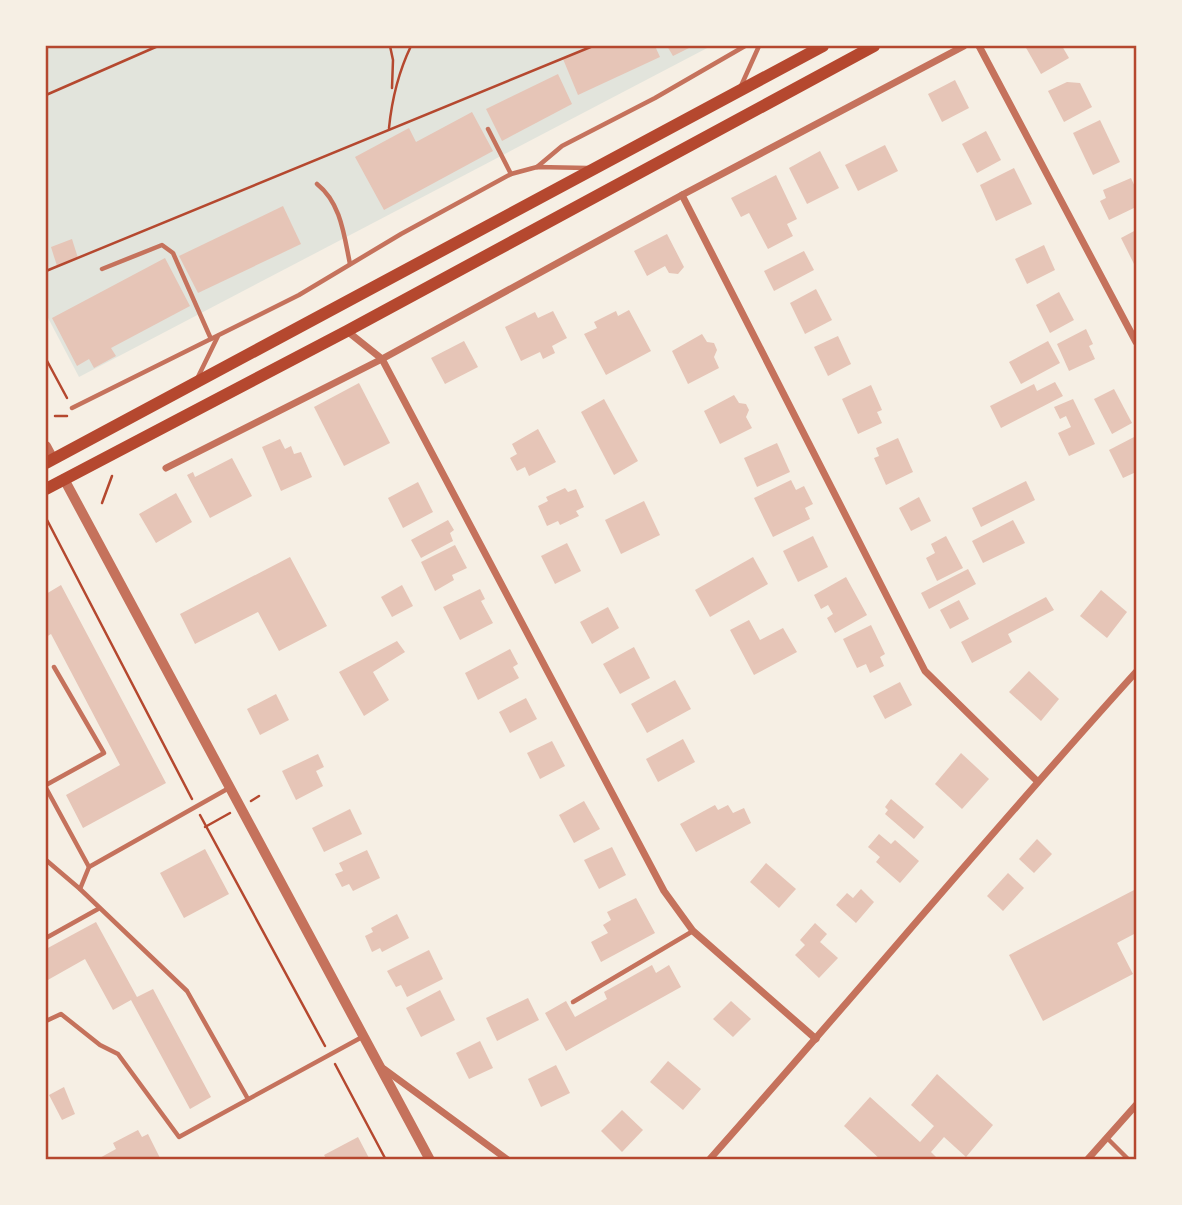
<svg xmlns="http://www.w3.org/2000/svg" width="1182" height="1205" viewBox="0 0 1182 1205" font-family="'Fira Sans Condensed',sans-serif">
<rect width="100%" height="100%" fill="#f6efe4"/>
<polygon fill="#e2e4dc" points="46,46 711,46 79,377 46,314"/>
<g fill="#e6c5b7">
<polygon points="593,46 655,46 660,57 578,95 563,59"/>
<polygon points="667,46 693,46 673,56"/>
<polygon points="1025,46 1062,46 1069,58 1041,74"/>
<polygon points="558,74 572,104 502,141 486,109"/>
<polygon points="955,80 969,108 942,122 928,94"/>
<polygon points="1067,82 1080,83 1092,107 1064,122 1048,91"/>
<polygon points="472,112 493,151 384,210 355,157 409,128 416,142"/>
<polygon points="1100,120 1120,162 1093,175 1073,133"/>
<polygon points="986,131 1001,160 977,173 962,144"/>
<polygon points="885,145 898,171 858,191 845,165"/>
<polygon points="820,151 839,188 807,204 789,168"/>
<polygon points="1014,168 1032,204 996,221 980,185"/>
<polygon points="776,175 797,219 787,224 793,236 768,249 749,213 741,217 731,198"/>
<polygon points="1131,178 1136,189 1136,207 1109,220 1100,201 1106,198 1103,190"/>
<polygon points="283,206 301,244 198,293 179,256"/>
<polygon points="1136,230 1136,268 1121,238"/>
<polygon points="667,234 684,267 678,274 669,273 665,266 647,276 634,251"/>
<polygon points="72,239 78,258 57,266 51,247"/>
<polygon points="1044,245 1055,270 1027,284 1015,259"/>
<polygon points="804,251 814,270 774,291 764,271"/>
<polygon points="165,258 190,306 111,348 116,356 94,368 89,359 77,366 52,318"/>
<polygon points="816,289 832,320 805,334 790,303"/>
<polygon points="1059,292 1074,320 1050,333 1036,305"/>
<polygon points="629,310 651,351 606,375 584,334 597,328 594,322 616,311 618,316"/>
<polygon points="553,311 567,338 552,346 555,353 543,359 540,352 521,361 505,327 535,312 538,318"/>
<polygon points="1086,329 1093,344 1089,346 1095,359 1069,371 1057,344"/>
<polygon points="702,334 707,342 714,343 717,350 714,357 719,368 688,384 672,351"/>
<polygon points="838,336 851,364 828,376 814,347"/>
<polygon points="464,341 478,367 445,384 431,358"/>
<polygon points="1048,341 1060,363 1021,384 1009,362"/>
<polygon points="1055,382 1063,396 1001,428 990,406 1034,384 1037,391"/>
<polygon points="359,383 390,443 344,466 314,407"/>
<polygon points="871,385 882,410 877,412 882,423 858,434 842,399"/>
<polygon points="1114,389 1132,423 1112,434 1094,399"/>
<polygon points="734,395 739,403 746,404 749,410 746,417 752,428 720,444 704,411"/>
<polygon points="604,399 638,461 614,475 581,412"/>
<polygon points="1073,399 1095,444 1069,456 1058,433 1071,427 1066,416 1060,419 1054,407"/>
<polygon points="538,429 556,462 529,476 525,467 517,471 510,458 517,454 512,444"/>
<polygon points="1136,436 1136,472 1123,478 1109,450"/>
<polygon points="898,438 913,472 886,485 874,458 879,456 876,448"/>
<polygon points="280,439 285,449 291,446 294,454 301,452 312,477 281,491 262,447"/>
<polygon points="777,443 790,472 757,487 744,458"/>
<polygon points="232,458 252,496 210,518 187,475 193,472 195,477"/>
<polygon points="791,480 796,490 804,486 813,504 805,508 810,519 773,537 754,498"/>
<polygon points="1026,481 1035,500 981,527 972,508"/>
<polygon points="418,482 433,512 403,528 388,498"/>
<polygon points="565,488 568,492 576,489 584,507 576,511 579,516 560,525 558,521 547,526 538,506 548,501 546,497"/>
<polygon points="176,493 192,522 156,543 139,514"/>
<polygon points="919,497 931,521 911,531 899,508"/>
<polygon points="644,501 660,535 621,554 605,520"/>
<polygon points="448,520 454,530 450,533 453,541 421,558 411,540"/>
<polygon points="1013,520 1025,543 983,563 972,541"/>
<polygon points="813,536 828,567 798,582 783,551"/>
<polygon points="946,536 963,568 937,581 926,558 935,553 931,544"/>
<polygon points="567,543 581,571 555,584 541,556"/>
<polygon points="455,545 467,568 452,575 454,580 435,591 421,562"/>
<polygon points="290,557 327,626 279,651 258,612 195,644 180,614"/>
<polygon points="753,557 768,584 710,617 695,590"/>
<polygon points="968,569 976,584 929,609 921,593"/>
<polygon points="846,577 867,615 835,633 827,618 833,614 828,605 821,609 814,595"/>
<polygon points="61,585 166,783 83,828 66,795 120,765 51,634 46,637 46,594"/>
<polygon points="402,585 413,606 392,617 381,597"/>
<polygon points="480,589 485,599 481,601 493,623 460,640 443,607"/>
<polygon points="1101,590 1127,612 1107,638 1080,616"/>
<polygon points="1046,597 1054,610 1008,634 1012,642 972,663 961,642"/>
<polygon points="959,600 969,619 950,629 940,610"/>
<polygon points="608,607 619,628 592,644 580,622"/>
<polygon points="749,620 760,640 783,628 797,652 754,675 730,630"/>
<polygon points="871,625 885,654 880,657 884,666 870,673 866,664 857,668 843,639"/>
<polygon points="397,641 405,652 373,672 389,700 364,716 339,672"/>
<polygon points="634,647 650,678 620,694 603,664"/>
<polygon points="510,649 518,664 513,667 519,678 478,700 465,673"/>
<polygon points="1029,671 1059,699 1041,721 1009,692"/>
<polygon points="675,680 691,709 647,733 631,704"/>
<polygon points="900,682 912,705 885,719 873,696"/>
<polygon points="276,694 289,720 260,735 247,709"/>
<polygon points="526,698 537,719 510,733 499,712"/>
<polygon points="683,739 695,762 658,782 646,759"/>
<polygon points="552,741 565,766 540,779 527,753"/>
<polygon points="961,753 989,779 962,809 935,784"/>
<polygon points="318,754 324,767 316,771 323,786 296,800 282,771"/>
<polygon points="891,799 924,827 914,839 885,814 888,810 885,807"/>
<polygon points="584,801 600,829 574,843 559,815"/>
<polygon points="715,805 718,810 728,805 733,813 744,808 751,823 696,852 680,824"/>
<polygon points="350,809 362,834 324,852 312,828"/>
<polygon points="879,834 891,844 895,840 919,861 900,883 876,862 880,857 868,847"/>
<polygon points="1037,839 1052,854 1034,873 1019,859"/>
<polygon points="612,847 626,875 599,889 584,860"/>
<polygon points="205,849 229,894 184,918 160,873"/>
<polygon points="367,850 380,878 353,891 349,884 342,887 335,874 343,871 339,863"/>
<polygon points="766,863 796,889 779,908 750,882"/>
<polygon points="1008,873 1024,888 1003,911 987,896"/>
<polygon points="861,889 874,902 856,923 836,905 847,893 853,898"/>
<polygon points="1136,889 1136,933 1117,943 1133,974 1043,1021 1009,955"/>
<polygon points="636,898 655,933 601,962 591,942 608,933 603,925 611,920 607,912"/>
<polygon points="397,914 409,938 382,952 380,948 372,952 365,936 373,932 371,928"/>
<polygon points="96,922 137,997 153,989 211,1097 190,1109 131,1000 113,1010 85,959 46,981 46,949"/>
<polygon points="815,923 827,934 820,942 838,958 819,978 795,955 805,945 800,940"/>
<polygon points="429,950 443,979 407,997 401,985 396,987 387,971"/>
<polygon points="652,965 656,973 669,965 681,987 566,1051 545,1013 566,1001 575,1017 607,999 604,992"/>
<polygon points="440,990 455,1020 421,1037 406,1008"/>
<polygon points="528,998 539,1020 497,1041 486,1018"/>
<polygon points="731,1001 751,1019 733,1037 713,1019"/>
<polygon points="480,1041 493,1068 469,1079 456,1053"/>
<polygon points="668,1061 701,1089 683,1110 650,1082"/>
<polygon points="556,1065 570,1093 541,1107 528,1079"/>
<polygon points="937,1074 993,1125 966,1157 944,1137 931,1152 939,1160 881,1160 844,1126 870,1097 920,1142 934,1126 911,1105"/>
<polygon points="64,1087 75,1114 62,1120 49,1095"/>
<polygon points="622,1110 643,1130 622,1152 601,1131"/>
<polygon points="138,1130 142,1137 148,1134 161,1160 96,1160 116,1149 113,1143"/>
<polygon points="358,1137 370,1160 327,1160 324,1155"/>
</g>
<g fill="none" stroke-linecap="round" stroke-linejoin="round">
<g stroke="#b5482f" stroke-width="2.5">
<polyline points="390,46 393,60 392,88"/>
<polyline points="46,95 158,46"/>
<path d="M389,128C392,98 398,73 411,46"/>
<polyline points="46,271 593,46"/>
<polyline points="46,359 67,398"/>
<polyline points="55,416 67,416"/>
<polyline points="102,503 112,476"/>
<polyline points="46,518 192,799"/>
<polyline points="251,801 259,796"/>
<polyline points="200,815 325,1046"/>
<polyline points="205,827 230,813"/>
<polyline points="335,1064 386,1160"/>
</g>
<g stroke="#c5725c" stroke-width="4.5">
<polyline points="741,86 759,46"/>
<polyline points="537,167 562,146 655,98 745,46"/>
<polyline points="511,174 537,167 588,168"/>
<path d="M317,184C341,203 344,235 350,264"/>
<polyline points="102,269 162,245 173,253 211,339"/>
<polyline points="197,379 218,336"/>
<polyline points="72,408 299,295 401,234 511,174 488,129"/>
<polyline points="46,785 104,753 54,667"/>
<polyline points="46,788 89,867 229,788"/>
<polyline points="46,860 80,889 187,991 248,1099"/>
<polyline points="80,889 89,867"/>
<polyline points="46,938 98,909"/>
<polyline points="573,1002 693,931"/>
<polyline points="46,1021 61,1014 100,1045 118,1054 179,1137 364,1036"/>
<polyline points="1107,1138 1129,1160"/>
</g>
<g stroke="#c5725c" stroke-width="7">
<polyline points="979,46 1136,342"/>
<polyline points="682,195 925,671 1037,781"/>
<polyline points="347,331 382,359 664,891 693,931 816,1039"/>
<polyline points="166,468 382,359 682,195 964,46"/>
<polyline points="384,1069 508,1160"/>
<path d="M709,1160C853,998 991,832 1136,672"/>
<polyline points="1087,1160 1136,1105"/>
</g>
<g stroke="#c5725c" stroke-width="10">
<polyline points="46,446 53,459"/>
<polyline points="64,479 430,1160"/>
</g>
<g stroke="#b5482f" stroke-width="12">
<polyline points="46,463 823,46"/>
<polyline points="46,489 347,331 874,46"/>
</g>
</g>
<rect width="1182" height="1205" fill="none" stroke="#f6efe4" stroke-width="94"/>
<rect x="47" y="47" width="1088" height="1111" fill="none" stroke="#b5482f" stroke-width="2.5"/>
</svg>
